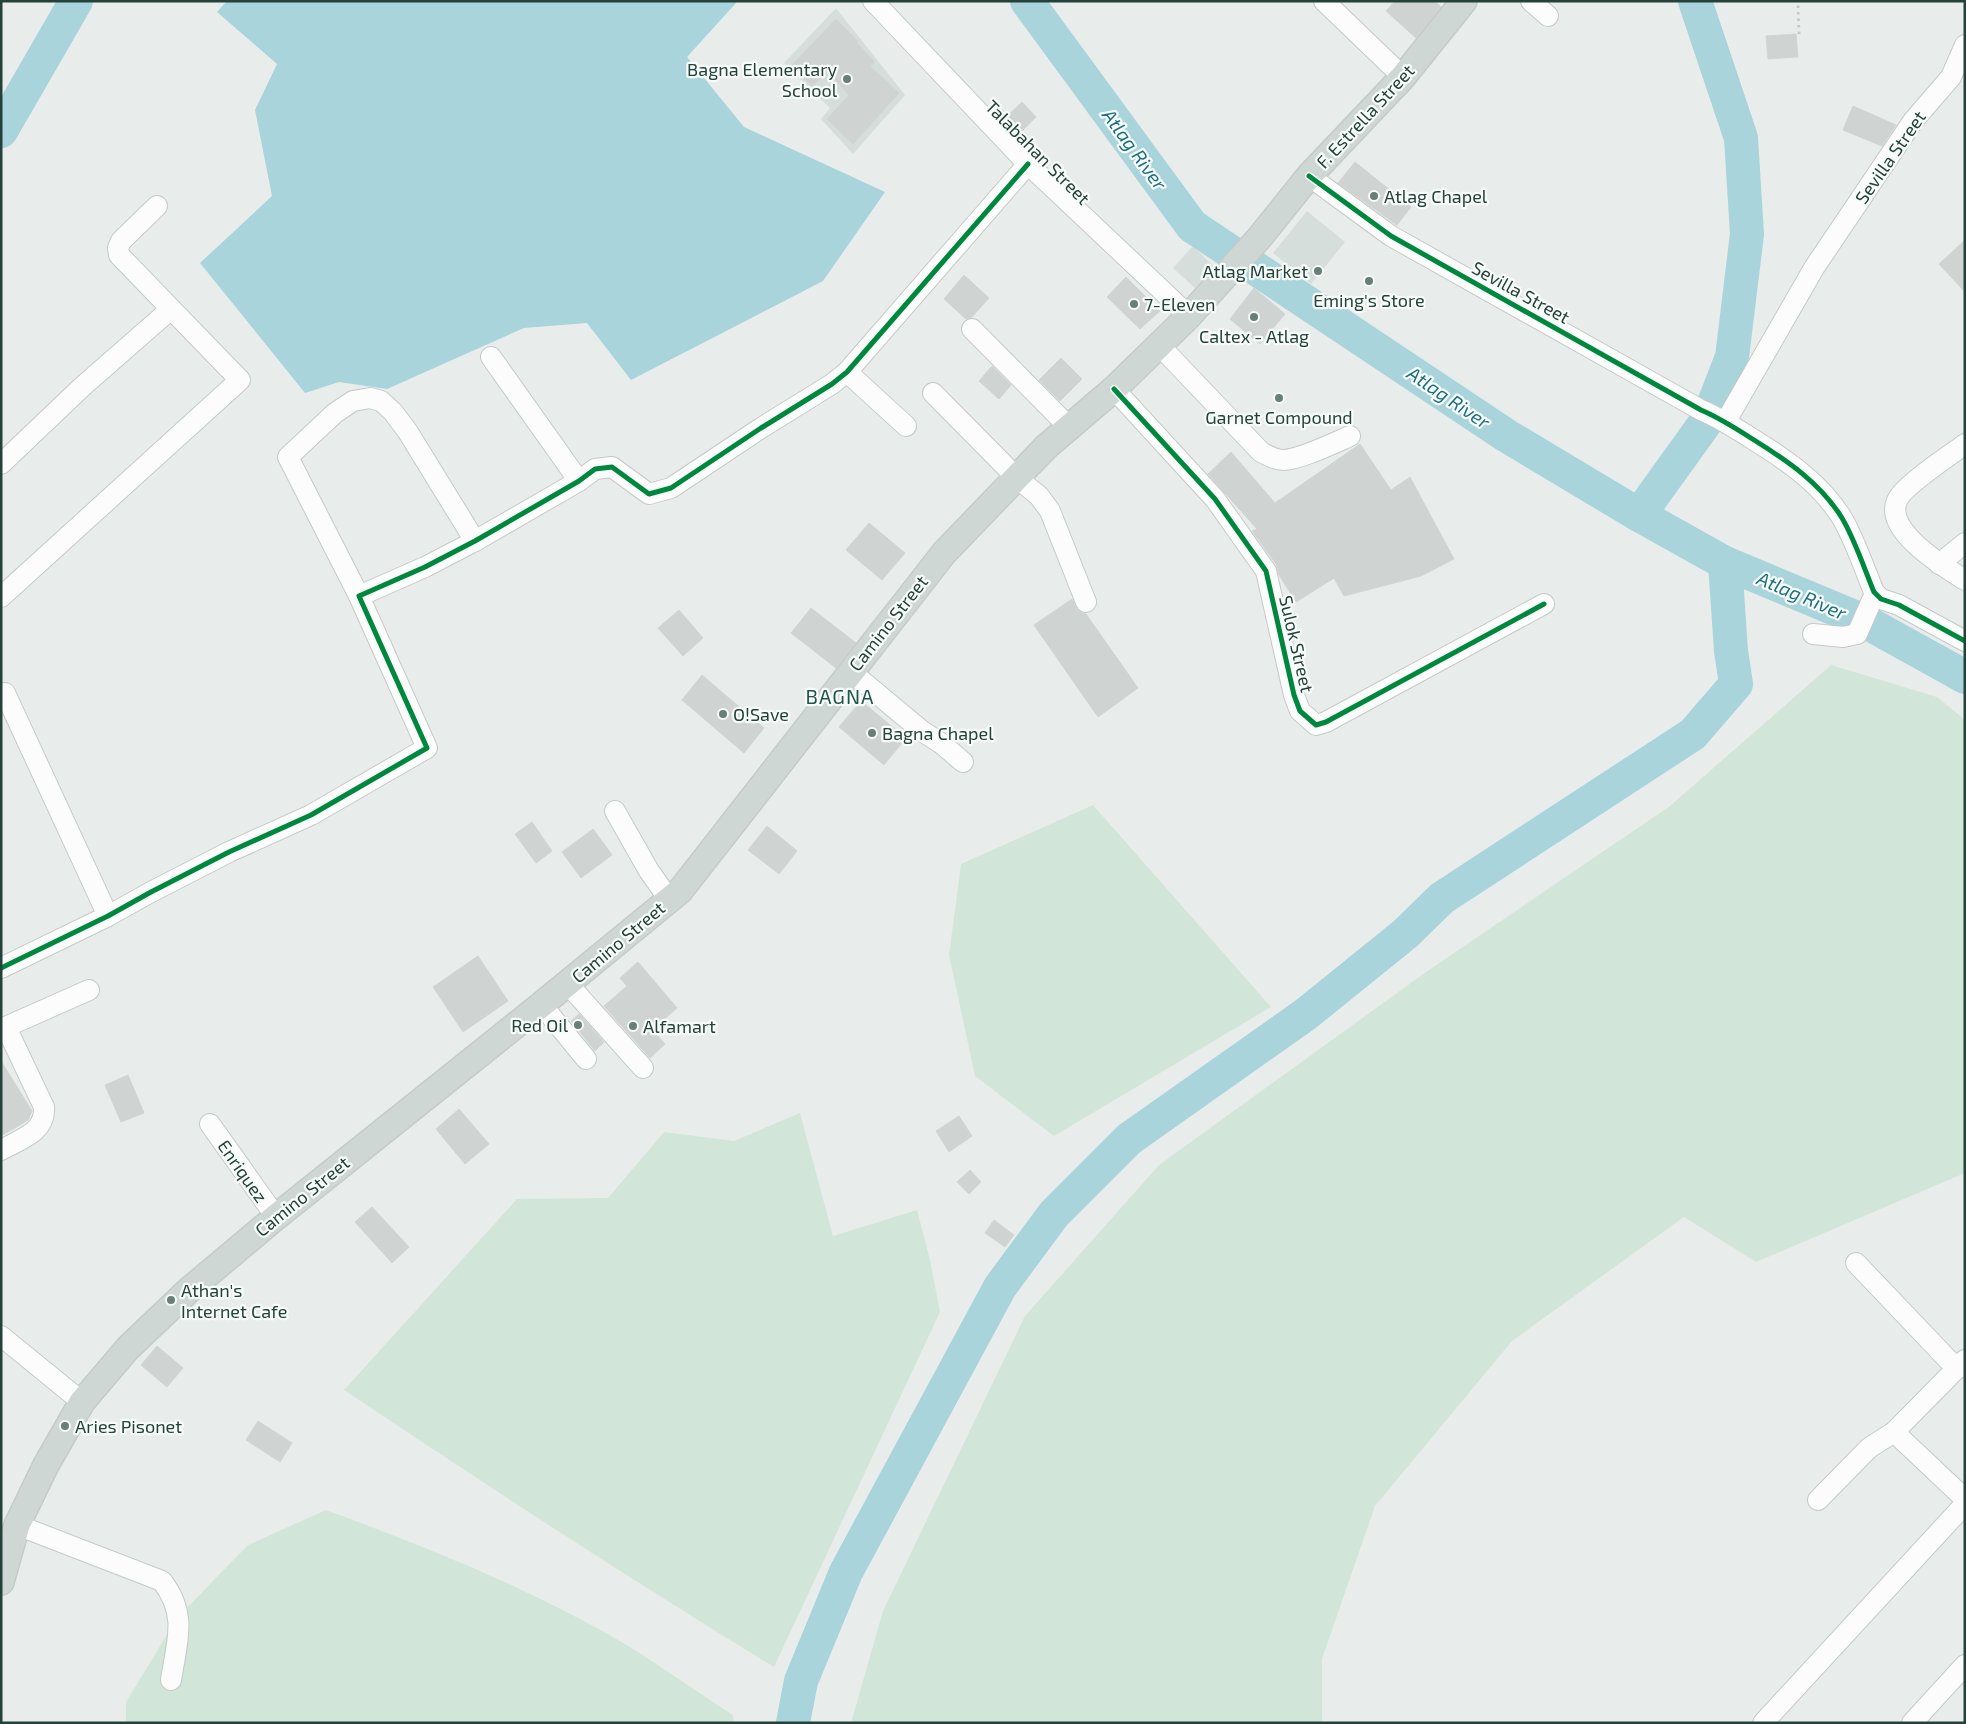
<svg xmlns="http://www.w3.org/2000/svg" width="1966" height="1724" viewBox="0 0 1966 1724" font-family="'Exo 2',sans-serif">
<rect width="100%" height="100%" fill="#e8edeb"/>
<g fill="#d6dedb">
<polygon points="836,8 905,95 853,154 821,119 830,108 784,63"/>
<polygon points="1307,211 1345,242 1311,284 1273,253"/>
<polygon points="1193,246 1214,267 1195,288 1173,268"/>
</g>
<g fill="#d1e6d8">
<polygon points="1831,665 1937,697 1965,720 1965,1173 1756,1262 1684,1217 1512,1341 1375,1506 1322,1659 1322,1723 851,1723 883,1611 1025,1316 1159,1165 1426,972 1670,806"/>
<polygon points="1093,805 1271,1007 1054,1136 975,1076 949,955 961,864"/>
<path d="M800,1113L833,1236L917,1210L930,1260L940,1312L774,1667C628,1578 486,1485 344,1390L517,1199L608,1198L664,1132L734,1141Z"/>
<path d="M326,1510C422,1545 516,1583 606,1633C650,1658 691,1688 733,1715L734,1723H126V1702L177,1618L248,1545Z"/>
</g>
<polygon fill="#a9d4db" points="227,1 733,1 736,3 687,57 744,127 885,192 823,281 631,380 587,323 524,328 387,389 339,382 305,393 200,263 272,196 255,110 277,64 217,12"/>
<g fill="none" stroke-linecap="round" stroke-linejoin="round">
<g stroke="#a9d4db" stroke-width="34">
<polyline points="1027,1 1192,226 1507,436 1639,515 1725,563 1864,621 1965,677"/>
<polyline points="1,131 76,1"/>
<polyline points="1639,515 1708,419 1732,357 1747,234 1741,138 1695,1"/>
<polyline points="793,1723 801,1681 846,1572 1000,1287 1054,1214 1129,1139 1306,1014 1405,934 1442,898 1693,734 1736,684 1731,651 1725,563"/>
</g>
</g>
<g fill="#cfd4d2" stroke="#d1d6d4">
<polygon points="1395,1 1435,1 1441,7 1416,38 1386,11"/>
<polygon points="836,19 858,41 857,43 875,62 870,66 899,93 853,144 827,119 849,95 828,72 812,86 792,65"/>
<polygon points="1796,34 1798,57 1768,59 1766,36"/>
<polygon points="1022,102 1036,117 1017,136 1003,120"/>
<polygon points="1853,106 1896,125 1882,146 1843,130"/>
<polygon points="1355,162 1411,207 1397,225 1338,183"/>
<polygon points="1965,240 1965,292 1939,264"/>
<polygon points="964,275 989,298 972,317 966,319 944,299"/>
<polygon points="1126,277 1160,311 1140,329 1107,297"/>
<polygon points="1254,288 1285,314 1260,344 1230,319"/>
<polygon points="1061,358 1082,379 1060,401 1039,380"/>
<polygon points="992,366 1011,385 999,399 979,381"/>
<polygon points="1360,444 1391,490 1410,477 1454,559 1421,576 1344,596 1334,578 1296,602 1279,575 1276,564 1252,531 1257,529 1208,474 1231,452 1275,503"/>
<polygon points="869,523 905,553 882,580 846,550"/>
<polygon points="1072,599 1078,611 1086,614 1138,688 1098,717 1034,625"/>
<polygon points="811,608 856,643 836,668 791,633"/>
<polygon points="679,610 703,638 683,656 658,628"/>
<polygon points="702,675 764,728 744,753 682,700"/>
<polygon points="861,701 906,738 884,765 839,727"/>
<polygon points="532,822 552,851 536,863 515,834"/>
<polygon points="767,826 797,851 779,874 748,850"/>
<polygon points="593,829 612,855 581,878 562,852"/>
<polygon points="478,956 508,1001 463,1032 433,987"/>
<polygon points="638,962 677,1008 652,1030 665,1044 650,1058 604,1006 627,986 620,978"/>
<polygon points="579,1014 604,1042 595,1051 571,1021"/>
<polygon points="1,1061 32,1111 28,1120 1,1136"/>
<polygon points="128,1075 144,1113 121,1122 105,1085"/>
<polygon points="459,1109 489,1144 465,1164 436,1129"/>
<polygon points="959,1116 972,1136 949,1152 936,1131"/>
<polygon points="970,1170 981,1182 969,1194 957,1182"/>
<polygon points="372,1207 409,1247 392,1263 355,1222"/>
<polygon points="994,1220 1014,1235 1005,1247 985,1233"/>
<polygon points="157,1346 183,1368 167,1387 141,1365"/>
<polygon points="258,1421 292,1443 280,1462 246,1440"/>
</g>
<g fill="none" stroke-linecap="round" stroke-linejoin="round">
<defs>
<g id="minor">
<polyline points="873,1 1028,164 1189,316"/>
<polyline points="1324,1 1403,77"/>
<polyline points="1531,1 1548,16"/>
<path d="M1309,176L1391,236L1701,410C1720,418 1737,429 1754,440C1788,461 1821,484 1842,518C1855,540 1864,568 1874,592L1881,599L1899,605L1965,641"/>
<polyline points="972,329 1069,427"/>
<path d="M1160,346L1261,452C1267,455 1275,460 1283,460C1299,460 1334,443 1350,436"/>
<polyline points="491,357 579,481"/>
<polyline points="847,372 906,426"/>
<polyline points="1114,389 1215,499 1266,571 1294,695 1300,711 1316,725 1326,722 1544,604"/>
<polyline points="933,393 1016,477 1039,496 1050,511 1086,602"/>
<polyline points="1726,421 1814,268 1913,121 1951,77 1965,45"/>
<path d="M1965,444C1949,456 1909,482 1899,497C1879,528 1944,567 1965,580"/>
<polyline points="1,464 83,386 171,309"/>
<polyline points="1939,564 1965,543"/>
<polyline points="359,596 288,457 335,413 353,401 370,398 381,401 393,412 408,432 475,541"/>
<polyline points="1,597 240,380 119,255 118,248 121,241 157,206"/>
<polyline points="1813,634 1843,637 1857,634 1872,600 1876,594"/>
<polyline points="850,671 922,731 942,744 963,762"/>
<polyline points="5,693 108,916"/>
<polyline points="615,811 649,871 669,899"/>
<polyline points="1,968 108,916 151,892 229,852 311,815 427,748 359,596 425,567 475,541 579,481 595,469 612,467 649,494 671,488 761,428 832,384 847,372 1028,164"/>
<polyline points="567,983 643,1068"/>
<polyline points="541,1005 546,1010 586,1059"/>
<polyline points="1,1029 89,990"/>
<polyline points="210,1124 276,1217"/>
<path d="M1,1150C21,1139 46,1132 44,1107L6,1027"/>
<polyline points="1856,1263 1957,1369"/>
<polyline points="1,1336 82,1402"/>
<polyline points="1894,1432 1965,1499"/>
<polyline points="1818,1500 1869,1448 1894,1432 1965,1360"/>
<path d="M17,1525L162,1581C188,1615 177,1641 171,1680"/>
<polyline points="1763,1723 1965,1504"/>
<polyline points="1912,1723 1965,1665"/>
</g>
<polyline id="major" points="1,1582 17,1525 46,1465 82,1402 128,1348 189,1290 276,1217 541,1005 680,891 944,553 1046,447 1114,389 1189,316 1260,237 1309,176 1403,77 1464,1"/>
</defs>
<use href="#minor" stroke="#c5cac8" stroke-width="22"/>
<use href="#major" stroke="#c3ccc9" stroke-width="28"/>
<polyline stroke="#c3ccca" stroke-width="3" stroke-dasharray="2.5 4" stroke-linecap="butt" points="1799,34 1798,8 1799,1"/>
<use href="#minor" stroke="#fcfcfc" stroke-width="20"/>
<use href="#major" stroke="#cfd7d5" stroke-width="25"/>
<defs>
<g id="cycleway">
<path d="M1309,176L1391,236L1701,410C1720,418 1737,429 1754,440C1788,461 1821,484 1842,518C1855,540 1864,568 1874,592L1881,599L1899,605L1965,641"/>
<polyline points="1114,389 1215,499 1266,571 1294,695 1300,711 1316,725 1326,722 1544,604"/>
<polyline points="1,968 108,916 151,892 229,852 311,815 427,748 359,596 425,567 475,541 579,481 595,469 612,467 649,494 671,488 761,428 832,384 847,372 1028,164"/>
</g>
</defs>
<use href="#cycleway" stroke="#f7fbf9" stroke-width="8"/>
<use href="#cycleway" stroke="#00873e" stroke-width="5"/>
</g>
<g fill="#697e78" stroke="#f7fbf9" stroke-width="2">
<circle cx="847" cy="79" r="5"/>
<circle cx="1374" cy="196" r="5"/>
<circle cx="1318" cy="271" r="5"/>
<circle cx="1369" cy="281" r="5"/>
<circle cx="1134" cy="304" r="5"/>
<circle cx="1254" cy="317" r="5"/>
<circle cx="1279" cy="398" r="5"/>
<circle cx="723" cy="714" r="5"/>
<circle cx="872" cy="733" r="5"/>
<circle cx="578" cy="1025" r="5"/>
<circle cx="633" cy="1026" r="5"/>
<circle cx="171" cy="1300" r="5"/>
<circle cx="65" cy="1426" r="5"/>
</g>
<g text-anchor="middle" dominant-baseline="central" stroke-width="4.5" stroke-linejoin="round" paint-order="stroke">
<g font-size="18" fill="#24423a" stroke="#f7fbf9" text-anchor="start">
<text x="837" y="69" text-anchor="end">Bagna Elementary<tspan x="837" dy="21">School</tspan></text>
<text x="1384" y="196">Atlag Chapel</text>
<text x="1308" y="271" text-anchor="end">Atlag Market</text>
<text x="1369" y="300" text-anchor="middle">Eming's Store</text>
<text x="1144" y="304">7-Eleven</text>
<text x="1254" y="336" text-anchor="middle">Caltex - Atlag</text>
<text x="1279" y="417" text-anchor="middle">Garnet Compound</text>
<text x="733" y="714">O!Save</text>
<text x="882" y="733">Bagna Chapel</text>
<text x="568" y="1025" text-anchor="end">Red Oil</text>
<text x="643" y="1026">Alfamart</text>
<text x="181" y="1290">Athan's<tspan x="181" dy="21">Internet Cafe</tspan></text>
<text x="75" y="1426">Aries Pisonet</text>
</g>
<g font-size="18" fill="#24423a" stroke="#f7fbf9">
<text transform="translate(1365 116) rotate(-47)">F. Estrella Street</text>
<text transform="translate(1038 152) rotate(45)">Talabahan Street</text>
<text transform="translate(1890 157) rotate(-55)">Sevilla Street</text>
<text transform="translate(1521 292) rotate(29)">Sevilla Street</text>
<text transform="translate(888 623) rotate(-52)">Camino Street</text>
<text transform="translate(1297 644) rotate(77)">Sulok Street</text>
<text transform="translate(618 942) rotate(-40)">Camino Street</text>
<text transform="translate(243 1171) rotate(55)">Enriquez</text>
<text transform="translate(302 1196) rotate(-39)">Camino Street</text>
</g>
<g font-size="19" font-style="italic" fill="#1c6f80" stroke="#f7fbf9">
<text transform="translate(1135 149) rotate(54)">Atlag River</text>
<text transform="translate(1449 397) rotate(34)">Atlag River</text>
<text transform="translate(1802 595) rotate(23)">Atlag River</text>
</g>
<g font-size="20" letter-spacing="1" fill="#1f5548" stroke="#f7fbf9">
<text x="840" y="696">BAGNA</text>
</g>
</g>
<rect width="1966" height="1724" fill="none" stroke="#24423a" stroke-width="5"/>
</svg>
